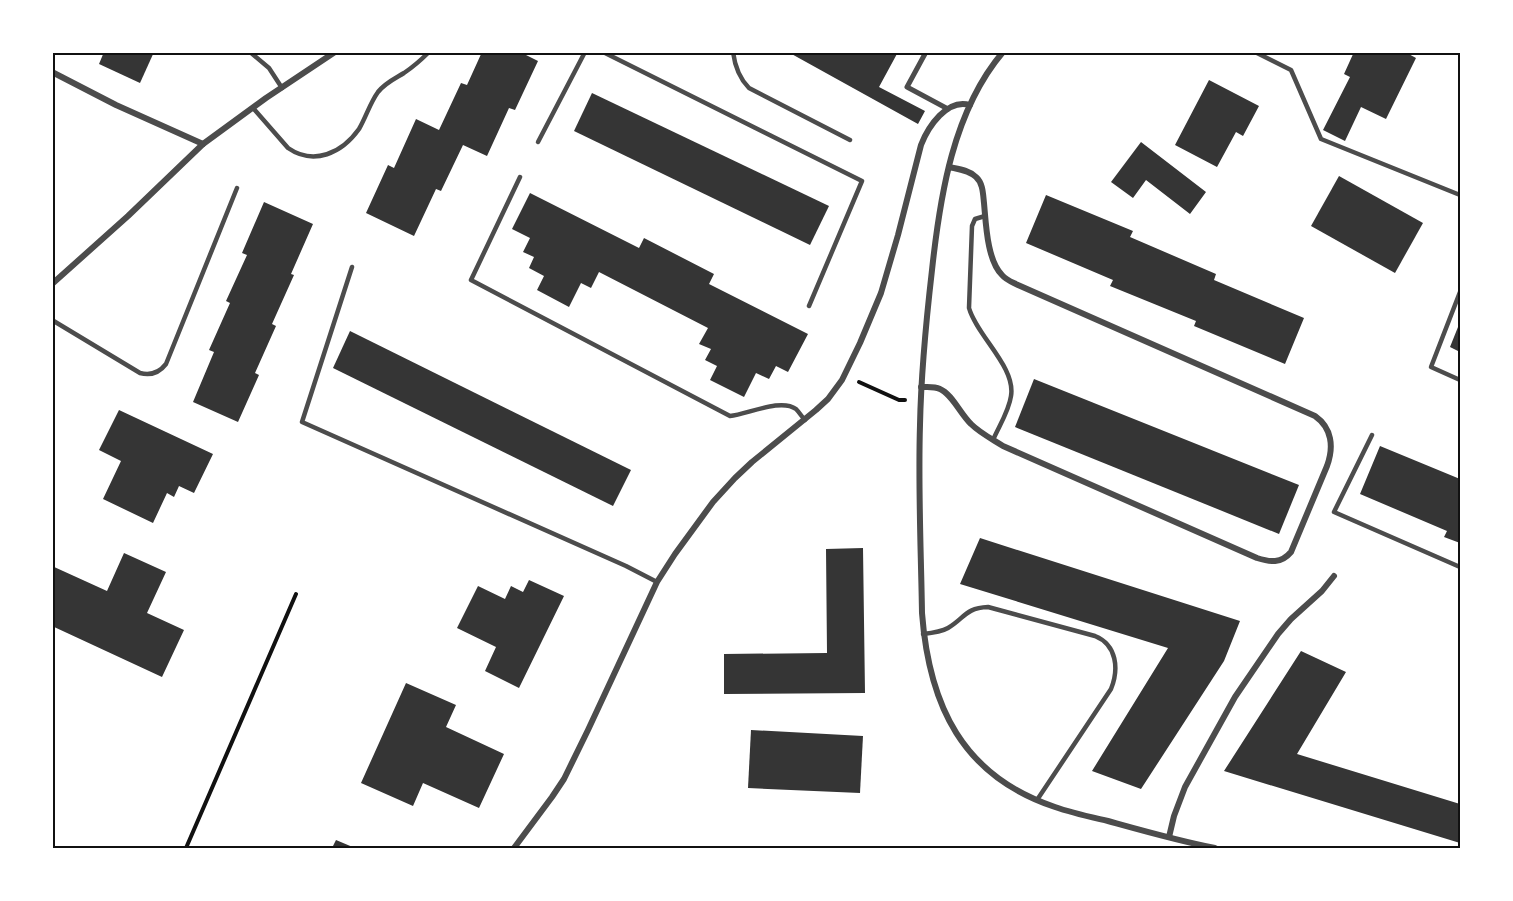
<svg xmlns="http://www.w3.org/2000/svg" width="1513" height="901" viewBox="0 0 1513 901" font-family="'Alegreya Sans',sans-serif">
<rect width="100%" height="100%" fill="#fff"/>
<g fill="#353535">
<polygon points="104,52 154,52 140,83 99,64"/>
<polygon points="482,52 520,52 538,61 515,110 509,108 487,156 463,145 441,191 436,189 414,236 366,213 388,165 394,168 416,119 439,130 461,83 467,85"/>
<polygon points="788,52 898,52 879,87 925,111 918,124"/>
<polygon points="1354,52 1405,52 1416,58 1386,119 1361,107 1345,141 1323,130 1350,77 1344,74"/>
<polygon points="1209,80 1259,106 1243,136 1236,132 1217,167 1175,145"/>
<polygon points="592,93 829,206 810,245 574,131"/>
<polygon points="1141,142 1206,192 1190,214 1146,180 1133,198 1111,182"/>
<polygon points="1339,176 1423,223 1395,273 1311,226"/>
<polygon points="530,193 639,248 644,238 714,274 709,284 808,334 788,372 776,366 769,379 756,373 744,397 710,380 717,366 705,360 711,349 699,344 708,328 599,272 591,288 581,283 569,307 537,290 544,276 529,268 534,257 523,252 530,238 512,229"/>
<polygon points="1046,195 1133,231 1130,237 1216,274 1214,280 1304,318 1285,364 1194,326 1196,321 1110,286 1113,280 1026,243"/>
<polygon points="264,202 313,224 291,274 294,275 272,324 276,326 255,373 259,375 238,422 193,402 214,352 209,350 230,303 226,301 247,255 242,253"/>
<polygon points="1460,322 1460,352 1450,347"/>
<polygon points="350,331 631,470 613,506 333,368"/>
<polygon points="1034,379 1299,485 1279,534 1015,427"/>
<polygon points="119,410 213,454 194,493 179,486 174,497 167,493 153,523 103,499 121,461 99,450"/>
<polygon points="1380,446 1460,479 1460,543 1444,537 1447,531 1360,494"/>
<polygon points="980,538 1240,621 1224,661 1141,789 1092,771 1168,648 960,584"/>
<polygon points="863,548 865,693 724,694 724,654 827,653 826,549"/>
<polygon points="124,553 166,572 147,613 184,630 162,677 52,626 52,566 107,591"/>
<polygon points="529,580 564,596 519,688 485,671 496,647 457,628 478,586 505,599 511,586 523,592"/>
<polygon points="1301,651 1346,672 1297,754 1460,804 1460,843 1224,771"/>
<polygon points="406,683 456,705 446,727 504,754 479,808 423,783 413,806 361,783"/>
<polygon points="751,730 863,736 860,793 748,788"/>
<polygon points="336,840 355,848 332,848"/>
</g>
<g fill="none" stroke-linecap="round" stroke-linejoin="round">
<g stroke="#111" stroke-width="4">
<polyline points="859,382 899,400 905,400"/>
<polyline points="186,848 296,594"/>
</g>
<g stroke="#4c4c4c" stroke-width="4.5">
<polyline points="250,52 269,68 282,88"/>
<polyline points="603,52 862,181 809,306"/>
<path d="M733,52C735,67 739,78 749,88L850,140"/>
<polyline points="1255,52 1291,70 1321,139 1460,195"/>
<path d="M253,108L288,148C314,166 342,153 359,129C366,117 370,103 378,92C385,83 394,79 404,73C413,67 421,60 429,52"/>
<polyline points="538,142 585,52"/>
<path d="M520,177L471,280L730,416C748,414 781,398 796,409C799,412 802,417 805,420"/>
<path d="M985,216L975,219L972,226L969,308C977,336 1016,367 1011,396C1009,411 999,426 993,440"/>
<polyline points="352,267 302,422 626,566 657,582"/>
<polyline points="1460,292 1431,367 1460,380"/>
<path d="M52,320L140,373C151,376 159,373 166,364L237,188"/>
<polyline points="1372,435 1334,512 1460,567"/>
<path d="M923,634C932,633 941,632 948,628C965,618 965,608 988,607L1095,636C1117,645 1119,669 1111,689L1037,800"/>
</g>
<polyline stroke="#4c4c4c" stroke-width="5" points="926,52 907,87 948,109"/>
<g stroke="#4c4c4c" stroke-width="6">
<path d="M1003,52C953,111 940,196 932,270C926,322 921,374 920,425C918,488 921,550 922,613C929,705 962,776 1055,807C1072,813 1091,817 1108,821C1144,831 1179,841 1215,848"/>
<polyline points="52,72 116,105 203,144"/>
<polyline points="52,284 128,216 203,144 266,98 335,52"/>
<path d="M921,387C927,387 934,386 940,389C952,394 961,415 971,424C980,433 992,439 1003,446L1257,558C1270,562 1281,564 1291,552L1327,466C1334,447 1332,428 1315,416L1018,285C1012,282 1006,280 1002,275C987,260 986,224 984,203C983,194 983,183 976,177C969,170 958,169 949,167"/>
<polyline points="1169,837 1174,816 1185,787 1235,697 1278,634 1291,619 1322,591 1334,576"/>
<path d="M514,848L552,797L564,779L588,730L657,582L675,554L713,502L735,478L752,462L816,410L828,399L842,380L860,343L881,293L898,235L921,145C928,127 947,98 970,105"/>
</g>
</g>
<rect width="1513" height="901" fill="none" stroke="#ffffff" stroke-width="108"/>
<rect x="54" y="54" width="1405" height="793" fill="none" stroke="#111" stroke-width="2"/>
</svg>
